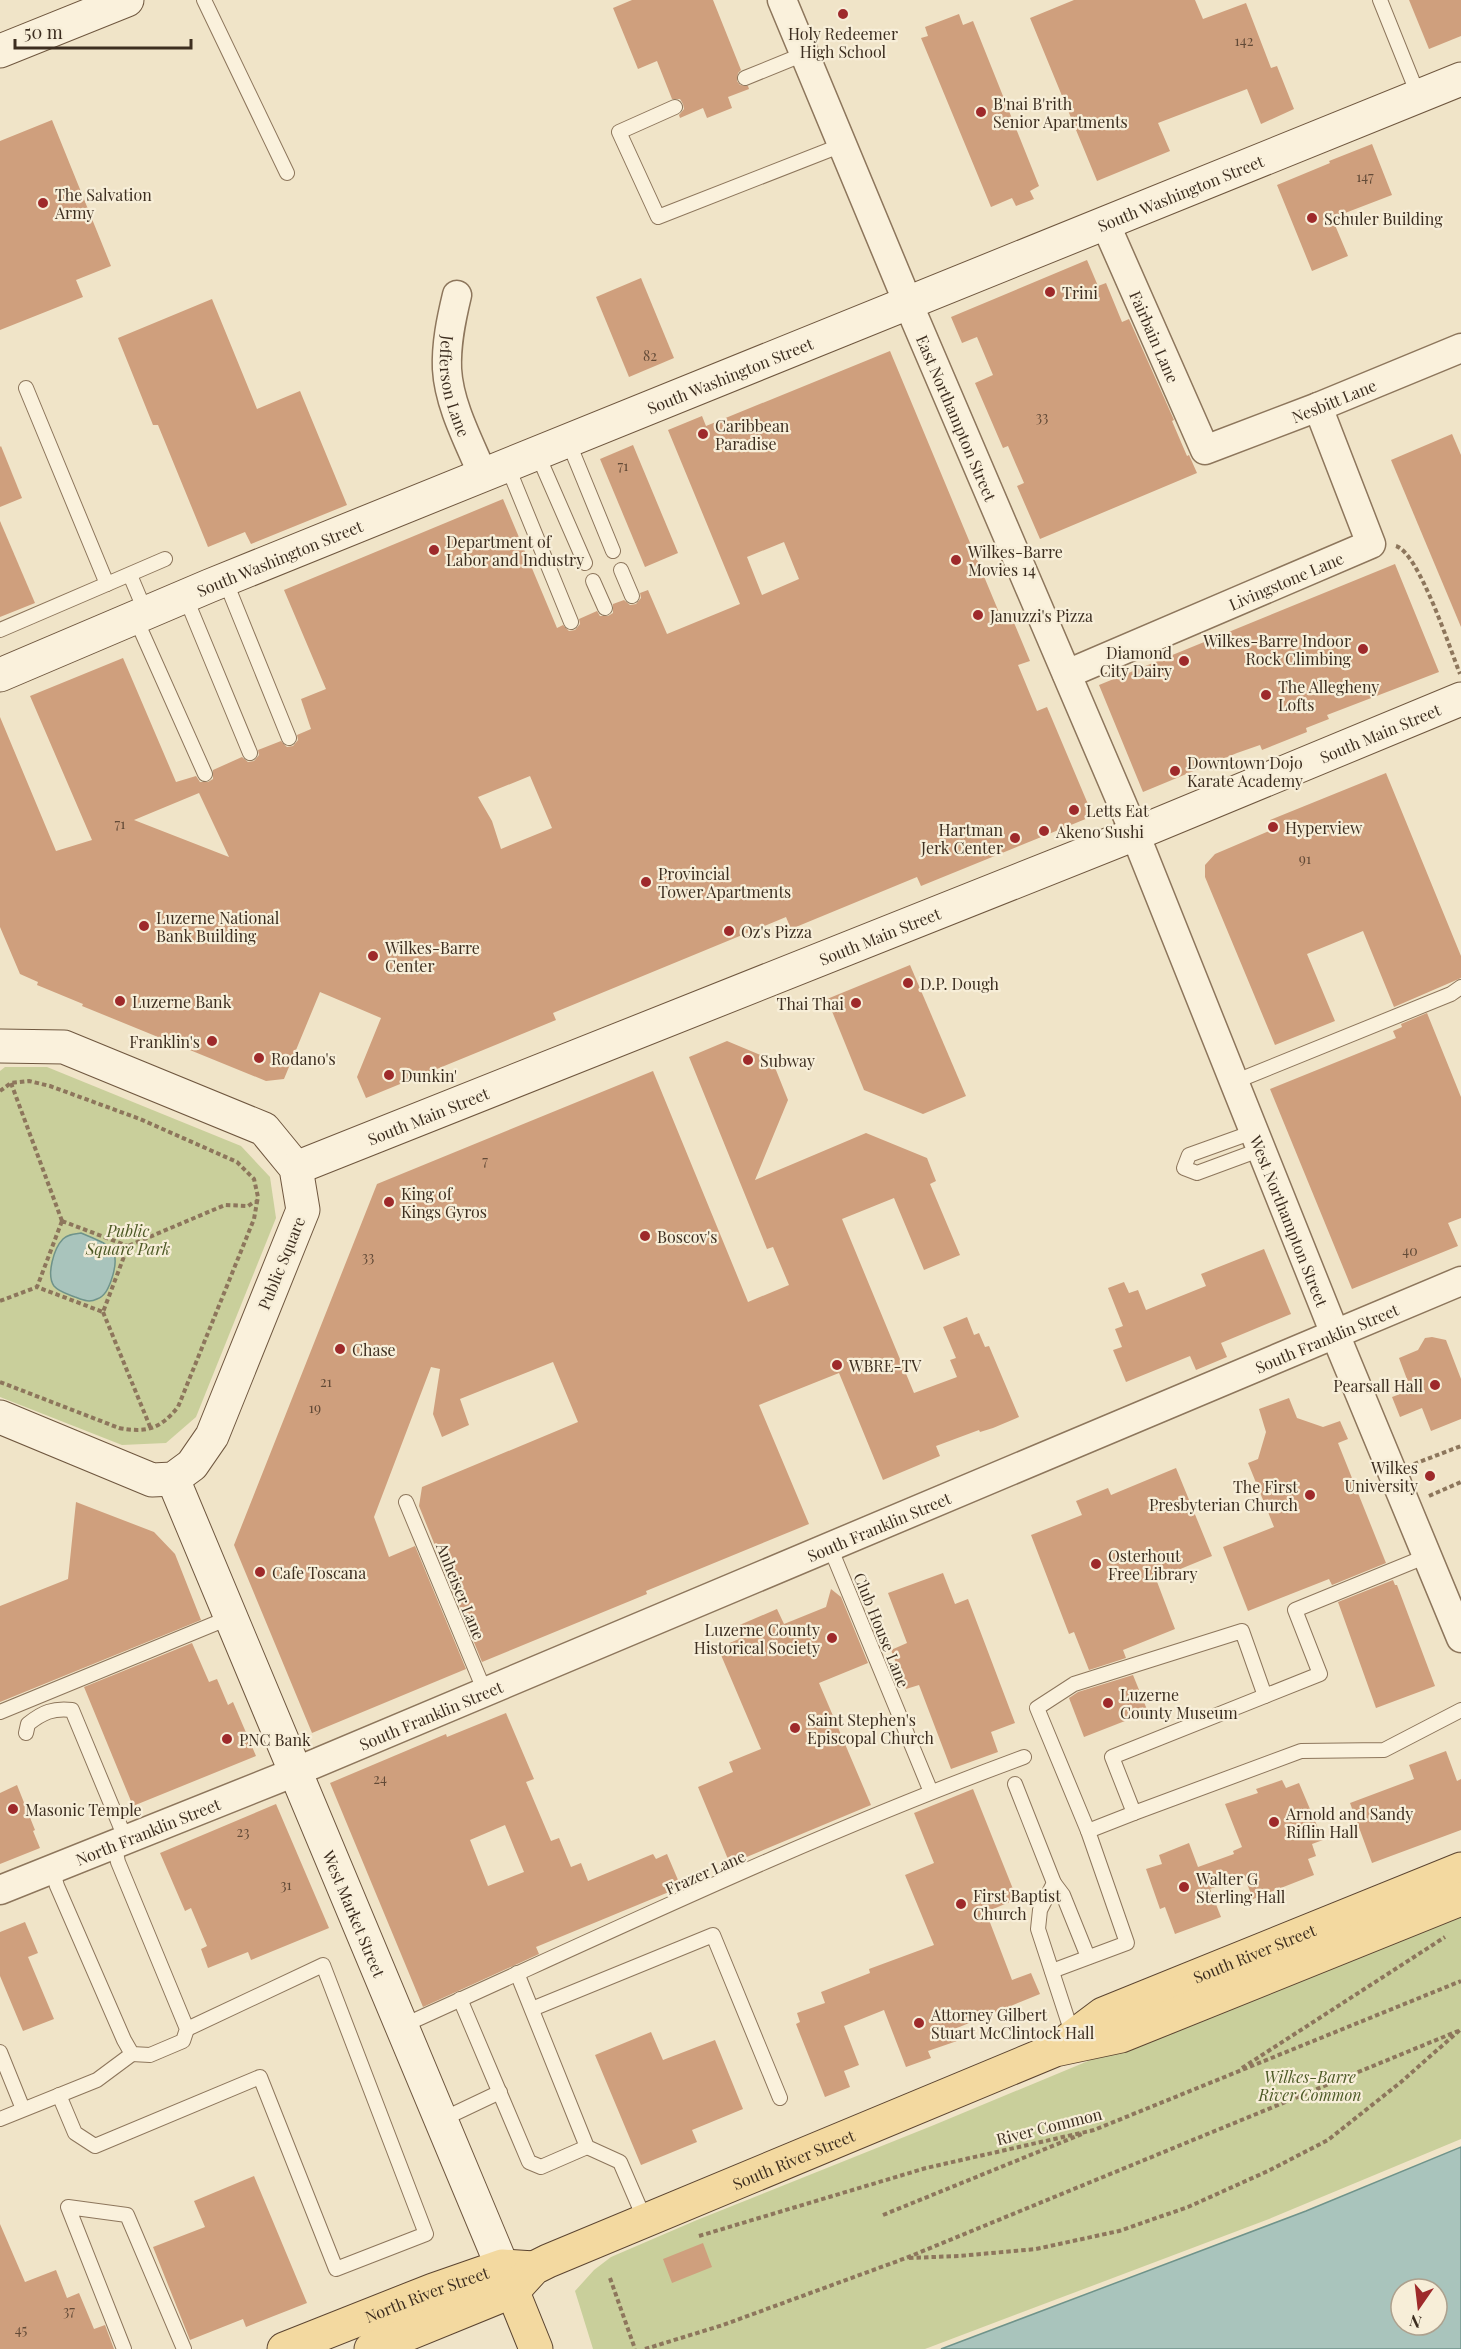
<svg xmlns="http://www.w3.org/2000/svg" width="1461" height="2349" viewBox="0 0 1461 2349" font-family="'Playfair Display',serif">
<rect width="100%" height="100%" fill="#f0e4c8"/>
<g fill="#c9cf9b">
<polygon points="5,1067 47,1067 241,1146 270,1177 276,1218 196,1417 166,1443 122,1445 0,1397 0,1071"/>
<polygon points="1461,1906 1461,2139 1269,2219 925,2349 593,2349 575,2291 594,2270 611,2257 697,2220 934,2125"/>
</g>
<g fill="#a9c4bc" stroke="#6f938a" stroke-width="1.5" fill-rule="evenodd">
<path d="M81,1233C109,1245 123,1247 111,1281C108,1289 105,1296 97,1299C89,1303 83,1300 75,1297C68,1294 59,1292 54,1286C46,1275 54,1248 63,1239C68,1234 74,1234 81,1233Z"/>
<path d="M1461,2147V2349H941L1306,2211ZM1401,2289H1437V2325H1401Z"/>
</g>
<g fill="#cf9f7d" fill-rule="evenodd">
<polygon points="632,0 713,0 741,70 738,73 737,81 740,85 748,86 749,89 728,97 732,108 707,118 703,108 680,118 679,115 684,109 683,104 680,99 672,99 657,61 638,69 613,8"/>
<polygon points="1074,0 1195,0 1203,19 1246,3 1271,68 1277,66 1294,109 1261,124 1247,89 1158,123 1170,151 1097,181 1030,18"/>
<polygon points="1409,0 1461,0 1461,36 1429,49"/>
<polygon points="959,14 963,25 973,21 1039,186 1030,191 1034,199 1016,206 1012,198 991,207 921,38 928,36 925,27"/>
<polygon points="52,120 111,266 76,280 83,297 0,330 0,141"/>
<polygon points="1372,144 1392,195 1332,218 1348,256 1312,271 1277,185 1330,163 1329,161"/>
<polygon points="1087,260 1098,286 1106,283 1122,322 1129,319 1174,420 1172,421 1187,456 1189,455 1197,473 1040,539 1017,486 1024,483 1008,446 1003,448 975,383 993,375 977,337 962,343 951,317"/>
<polygon points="641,278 674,358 629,377 596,297"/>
<polygon points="212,299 257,409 300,391 347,505 251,544 245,532 208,547 158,425 153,425 118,338"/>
<path d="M890,351L1003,622L1012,618L1030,661L1018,665L1037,711L1047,707L1093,816L921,886L917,877L791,929L786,917L553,1013L556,1020L366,1098L357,1077L381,1018L320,992L284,1079L266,1081L82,1006L83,1004L37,985L38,982L20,974L0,927V717L56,851L92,840L30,696L123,658L176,782L196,776L200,782H208L213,779V770L242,757L248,762L254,761L259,755L258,750L281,741L287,747L293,746L298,740L297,735L311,729L301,699L326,689L284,590L503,499L557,628L563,625L569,631L575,630L580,624L579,619L597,611L600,616H608L613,613V604L624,600L630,605L636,604L641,598L640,593L648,590L667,634L740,604L668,430L702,416L706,426ZM784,542L799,579L762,595L747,557ZM530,776L552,828L501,849L492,821L478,797ZM199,793L229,857L134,820Z"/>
<polygon points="1452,434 1461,455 1461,627 1391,460"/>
<polygon points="633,445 678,553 645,567 600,459"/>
<polygon points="1,446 22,498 0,507 0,447"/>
<polygon points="0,521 35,603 0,617"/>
<polygon points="1395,564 1439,672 1327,715 1329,719 1306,728 1307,732 1262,750 1260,745 1237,753 1143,792 1099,685"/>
<polygon points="1386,773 1461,956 1461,978 1394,1007 1363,931 1307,954 1335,1021 1275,1045 1205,877 1205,865 1215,854 1274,829 1270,820"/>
<polygon points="910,965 966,1096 923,1114 864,1090 827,999"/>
<polygon points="1427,1013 1461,1097 1461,1218 1448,1223 1458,1246 1352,1289 1270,1089 1396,1038 1393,1031 1402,1027 1401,1024"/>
<polygon points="727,1041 772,1060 788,1100 755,1180 866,1133 927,1158 936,1181 930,1184 960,1255 924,1270 894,1198 842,1219 914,1393 957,1377 950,1360 956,1358 943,1327 967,1317 974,1335 979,1333 985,1347 989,1346 1019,1417 993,1428 980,1432 979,1430 936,1446 940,1456 883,1480 839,1373 759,1405 809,1524 646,1591 647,1594 482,1662 419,1506 422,1487 578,1422 553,1362 460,1399 469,1425 442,1437 433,1414 440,1369 431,1367 374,1517 389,1557 415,1546 466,1669 312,1733 234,1545 377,1184 653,1071 748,1302 789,1285 773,1247 767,1249 689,1057"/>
<polygon points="1264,1249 1291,1314 1221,1343 1227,1357 1196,1370 1190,1356 1126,1382 1113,1350 1122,1347 1115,1329 1123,1326 1108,1288 1124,1282 1129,1293 1138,1290 1146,1310 1206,1286 1201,1274"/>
<polygon points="1432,1337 1446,1340 1461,1379 1461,1419 1431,1431 1422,1408 1400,1417 1392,1397 1411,1390 1399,1358 1418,1350 1425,1338"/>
<polygon points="1289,1398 1297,1418 1323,1427 1340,1421 1348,1439 1338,1443 1386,1563 1332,1585 1329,1579 1248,1611 1223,1547 1274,1527 1248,1463 1258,1459 1266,1432 1259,1409"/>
<polygon points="1176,1468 1212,1556 1156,1579 1175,1629 1123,1650 1126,1658 1089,1670 1074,1632 1069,1634 1031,1535 1082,1515 1076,1501 1108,1488 1111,1495"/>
<polygon points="76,1502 154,1532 175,1554 201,1620 0,1702 0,1606 68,1579"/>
<polygon points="943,1573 955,1604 968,1599 1015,1723 991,1732 998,1752 951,1769 919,1685 906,1689 891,1650 907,1643 888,1593"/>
<polygon points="1393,1580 1395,1585 1397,1585 1435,1686 1376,1708 1338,1602"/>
<polygon points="831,1589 841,1597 868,1663 819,1683 871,1805 730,1864 698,1787 733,1772 729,1762 761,1749 718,1648 739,1639 735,1627 777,1609 784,1624 826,1607"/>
<polygon points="192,1643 209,1682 217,1679 228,1705 233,1702 256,1756 133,1806 84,1687"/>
<polygon points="1133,1675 1148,1712 1084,1737 1069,1698 1078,1692"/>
<path d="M506,1713L534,1779L526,1782L551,1841L559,1838L571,1867L581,1863L588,1881L653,1854L656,1859L667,1854L681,1887L536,1947L539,1954L423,2007L330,1783L446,1734L447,1737ZM505,1825L524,1872L488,1886L470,1840Z"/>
<polygon points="1446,1751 1457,1781 1461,1779 1461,1830 1372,1863 1350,1803 1414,1779 1409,1765"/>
<polygon points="1282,1780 1286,1788 1299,1783 1323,1840 1312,1844 1316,1856 1308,1859 1314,1875 1253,1899 1244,1876 1210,1889 1221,1917 1175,1934 1165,1907 1160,1909 1146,1869 1162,1864 1159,1855 1189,1843 1198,1867 1234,1854 1233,1851 1242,1847 1225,1804 1258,1793 1256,1789"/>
<polygon points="17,1785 35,1830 33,1831 40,1848 0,1864 0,1793"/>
<polygon points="973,1789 1017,1899 986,1912 1012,1980 1031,1973 1040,1994 952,2030 957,2041 928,2051 931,2058 906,2067 884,2010 844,2026 859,2065 844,2071 850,2087 825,2097 796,2024 800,2022 797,2013 825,2003 821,1992 870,1973 869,1969 934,1945 905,1875 934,1863 914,1813"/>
<polygon points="276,1804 329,1928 251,1960 248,1952 208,1968 201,1949 207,1946 191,1908 185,1911 160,1853"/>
<polygon points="25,1922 38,1953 28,1957 54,2019 23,2031 0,1976 0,1932"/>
<polygon points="651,2032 663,2060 715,2040 743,2109 692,2130 697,2142 641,2165 595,2055"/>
<polygon points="254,2176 307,2303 246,2327 243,2319 190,2340 153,2247 205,2227 194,2201"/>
<polygon points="0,2224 25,2282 56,2270 67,2298 79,2293 94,2329 105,2325 114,2349 0,2349"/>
<polygon points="703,2243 712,2267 672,2283 663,2259"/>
</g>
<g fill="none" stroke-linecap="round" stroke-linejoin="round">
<defs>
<g id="lane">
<polyline points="204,0 287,173"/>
<polyline points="1380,0 1419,97"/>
<polyline points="745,78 804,54"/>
<polyline points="675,107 619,132 658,217 842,145"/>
<polyline points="26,388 107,584 165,559"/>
<polyline points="568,441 613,551"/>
<polyline points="537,453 585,563"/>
<polyline points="507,465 571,622"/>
<polyline points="621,570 632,596"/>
<polyline points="130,575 146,613"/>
<polyline points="225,580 289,738"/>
<polyline points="593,581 605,608"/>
<polyline points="185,596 250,753"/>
<polyline points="135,617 205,774"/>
<polyline points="0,630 107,584"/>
<polyline points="1234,1082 1451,994 1461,987"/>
<polyline points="1256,1131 1189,1155 1184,1168 1197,1173 1262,1149"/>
<polyline points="406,1502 485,1692"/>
<polyline points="830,1547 931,1792"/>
<polyline points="1427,1556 1295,1610 1320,1674 1112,1757 1134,1813 1301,1751 1384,1750 1461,1710"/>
<polyline points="0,1712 231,1617"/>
<path d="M26,1733L28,1724C43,1712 53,1708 72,1710L126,1840"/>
<polyline points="1015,1784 1054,1883"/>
<polyline points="1088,1831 1037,1708 1074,1684 1242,1631 1265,1696"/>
<polyline points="52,1869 57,1886 124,2040 132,2054 150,2055 183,2041 187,2029 118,1862 114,1844"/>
<polyline points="1052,1971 1127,1943 1088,1831 1134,1813"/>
<polyline points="517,1973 587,2147 620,2162 645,2220"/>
<polyline points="460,1999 529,2162 541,2167 587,2147"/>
<polyline points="532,2009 713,1935 780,2098"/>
<path d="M402,2026C608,1933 812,1835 1024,1757"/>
<polyline points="1073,2036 1038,1929 1040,1910 1054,1883 1063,1895 1088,1957"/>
<polyline points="0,2052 23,2109"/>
<polyline points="59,2095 75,2133 95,2146 260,2077 336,2269 426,2234 323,1965 187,2029"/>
<polyline points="0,2119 97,2080 132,2054"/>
<polyline points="441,2120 500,2092"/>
<polyline points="124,2349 68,2207 127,2215 184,2349"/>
</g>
<g id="street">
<path id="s1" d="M782,0L908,303L1135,834L1335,1334L1461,1638"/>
<path id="s2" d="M1105,223L1205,450L1318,407L1461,348"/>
<path id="s3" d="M457,295C451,320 446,344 447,369C449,405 469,442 483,475"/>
<path id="s4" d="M1067,674L1371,544L1318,407"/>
<path id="s5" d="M0,1890L295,1772L1461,1281"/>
</g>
<g id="secondary">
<polyline points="0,51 127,0"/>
<path id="s6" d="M0,675L209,586L1461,79"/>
<polyline points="0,1046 64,1047 264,1129 296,1168 303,1210 212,1436 192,1465 173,1479 152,1480 0,1417"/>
<path id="s7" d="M296,1168L1135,834L1461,699"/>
<path id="s8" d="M173,1479L502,2266"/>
</g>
<g id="primary">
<path id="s9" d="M1063,2044L1103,2014L1461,1869"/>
<polyline points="504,2270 536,2349"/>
<path id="s10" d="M284,2349L433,2290L502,2266L534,2268"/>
<path id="s11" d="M371,2349L513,2291L534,2268L548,2261L1055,2050L1121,2036L1461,1899"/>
</g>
</defs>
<use href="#lane" stroke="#8d765c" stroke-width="16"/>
<use href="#street" stroke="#8d765c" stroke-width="31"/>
<use href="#secondary" stroke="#6f573f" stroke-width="35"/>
<use href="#primary" stroke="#5b4430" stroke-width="35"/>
<g stroke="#8d765c" stroke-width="4" stroke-dasharray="4.5 3" stroke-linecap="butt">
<path d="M1396,546C1419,553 1450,649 1460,674"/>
<polyline points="11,1083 62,1221"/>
<polyline points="0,1091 11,1083 29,1081 50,1086 140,1119 237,1162 254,1179 258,1197 257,1202"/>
<polygon points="62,1221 128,1246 103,1312 37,1287"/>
<polyline points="0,1301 37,1287"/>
<polyline points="103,1312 151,1429"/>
<path d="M0,1382L119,1428C147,1433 160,1429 178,1407L254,1219L257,1202H254L248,1206L225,1205L128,1246"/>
<polyline points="1414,1464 1461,1446"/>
<polyline points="1429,1496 1461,1482"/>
<polyline points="1242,2068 1445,1937"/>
<polyline points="883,2215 1082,2134"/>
<polyline points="699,2236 926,2168 1094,2130 1461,1981"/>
<polyline points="909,2258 959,2256 1036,2249 1119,2231 1188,2207 1268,2171 1328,2140 1401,2082 1461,2029"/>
<polyline points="610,2278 635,2349"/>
<polyline points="645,2349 723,2325 906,2258 1458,2031"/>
</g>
<use href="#lane" stroke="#faf1dc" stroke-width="14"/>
<use href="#street" stroke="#faf1dc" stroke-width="28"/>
<use href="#secondary" stroke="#faf1dc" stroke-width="33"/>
<use href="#primary" stroke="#f3d9a0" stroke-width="33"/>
</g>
<g fill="#9e2a2b" stroke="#f7eed8" stroke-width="2">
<circle cx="843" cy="14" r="6"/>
<circle cx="981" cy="112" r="6"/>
<circle cx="43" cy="203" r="6"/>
<circle cx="1312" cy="218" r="6"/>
<circle cx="1050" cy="292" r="6"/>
<circle cx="703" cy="434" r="6"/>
<circle cx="434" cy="550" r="6"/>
<circle cx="956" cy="560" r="6"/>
<circle cx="978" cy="615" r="6"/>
<circle cx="1363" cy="649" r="6"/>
<circle cx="1184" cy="661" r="6"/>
<circle cx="1266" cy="695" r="6"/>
<circle cx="1175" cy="771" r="6"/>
<circle cx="1074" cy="810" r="6"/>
<circle cx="1273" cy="827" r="6"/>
<circle cx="1044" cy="831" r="6"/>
<circle cx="1015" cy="838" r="6"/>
<circle cx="646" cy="882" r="6"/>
<circle cx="144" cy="926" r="6"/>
<circle cx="729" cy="931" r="6"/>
<circle cx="373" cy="956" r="6"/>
<circle cx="908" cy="983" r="6"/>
<circle cx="120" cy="1001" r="6"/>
<circle cx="856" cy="1003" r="6"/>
<circle cx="212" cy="1041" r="6"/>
<circle cx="259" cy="1058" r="6"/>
<circle cx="748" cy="1060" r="6"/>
<circle cx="389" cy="1075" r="6"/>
<circle cx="389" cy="1202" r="6"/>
<circle cx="645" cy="1236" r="6"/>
<circle cx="340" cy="1349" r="6"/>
<circle cx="837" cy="1365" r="6"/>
<circle cx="1435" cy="1385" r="6"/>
<circle cx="1430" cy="1476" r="6"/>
<circle cx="1310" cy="1495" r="6"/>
<circle cx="1096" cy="1564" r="6"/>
<circle cx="260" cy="1572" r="6"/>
<circle cx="832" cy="1638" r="6"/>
<circle cx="1108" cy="1703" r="6"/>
<circle cx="795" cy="1728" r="6"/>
<circle cx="227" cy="1739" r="6"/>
<circle cx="13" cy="1809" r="6"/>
<circle cx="1274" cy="1822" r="6"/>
<circle cx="1184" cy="1887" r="6"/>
<circle cx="961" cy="1904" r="6"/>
<circle cx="919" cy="2023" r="6"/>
</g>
<g text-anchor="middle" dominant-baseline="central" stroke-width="4.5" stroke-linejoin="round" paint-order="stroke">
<g font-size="14" fill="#624a37">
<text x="1244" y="40">142</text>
<text x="1365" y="176">147</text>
<text x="650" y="355">82</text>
<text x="1042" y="416">33</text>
<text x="623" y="465">71</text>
<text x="120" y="823">71</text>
<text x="1305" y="858">91</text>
<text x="485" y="1160">7</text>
<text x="1410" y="1250">40</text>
<text x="368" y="1256">33</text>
<text x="326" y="1381">21</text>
<text x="315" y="1407">19</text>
<text x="380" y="1778">24</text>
<text x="243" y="1831">23</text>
<text x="286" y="1884">31</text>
<text x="69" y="2310">37</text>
<text x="21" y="2329">45</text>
</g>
<g font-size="16" fill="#3d2e20" stroke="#f7eed8" text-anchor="start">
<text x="843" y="33" text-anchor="middle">Holy Redeemer<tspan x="843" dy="18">High School</tspan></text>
<text x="993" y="103">B'nai B'rith<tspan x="993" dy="18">Senior Apartments</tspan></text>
<text x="55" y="194">The Salvation<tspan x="55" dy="18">Army</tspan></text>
<text x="1324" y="218">Schuler Building</text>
<text x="1062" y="292">Trini</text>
<text x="715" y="425">Caribbean<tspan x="715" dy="18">Paradise</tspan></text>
<text x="446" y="541">Department of<tspan x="446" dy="18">Labor and Industry</tspan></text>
<text x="968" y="551">Wilkes-Barre<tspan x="968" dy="18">Movies 14</tspan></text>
<text x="990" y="615">Januzzi's Pizza</text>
<text x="1351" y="640" text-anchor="end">Wilkes-Barre Indoor<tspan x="1351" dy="18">Rock Climbing</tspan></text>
<text x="1172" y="652" text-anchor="end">Diamond<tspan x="1172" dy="18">City Dairy</tspan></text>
<text x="1278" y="686">The Allegheny<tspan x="1278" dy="18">Lofts</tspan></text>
<text x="1187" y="762">Downtown Dojo<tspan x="1187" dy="18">Karate Academy</tspan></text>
<text x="1086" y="810">Letts Eat</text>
<text x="1285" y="827">Hyperview</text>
<text x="1003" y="829" text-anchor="end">Hartman<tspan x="1003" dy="18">Jerk Center</tspan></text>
<text x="1056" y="831">Akeno Sushi</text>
<text x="658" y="873">Provincial<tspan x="658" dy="18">Tower Apartments</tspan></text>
<text x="156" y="917">Luzerne National<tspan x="156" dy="18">Bank Building</tspan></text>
<text x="741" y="931">Oz's Pizza</text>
<text x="385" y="947">Wilkes-Barre<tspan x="385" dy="18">Center</tspan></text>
<text x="920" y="983">D.P. Dough</text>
<text x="132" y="1001">Luzerne Bank</text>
<text x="844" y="1003" text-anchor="end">Thai Thai</text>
<text x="200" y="1041" text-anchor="end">Franklin's</text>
<text x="271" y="1058">Rodano's</text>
<text x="760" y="1060">Subway</text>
<text x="401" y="1075">Dunkin'</text>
<text x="401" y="1193">King of<tspan x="401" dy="18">Kings Gyros</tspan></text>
<text x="657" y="1236">Boscov's</text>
<text x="352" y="1349">Chase</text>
<text x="849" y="1365">WBRE-TV</text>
<text x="1423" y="1385" text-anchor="end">Pearsall Hall</text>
<text x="1418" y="1467" text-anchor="end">Wilkes<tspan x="1418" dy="18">University</tspan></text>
<text x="1298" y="1486" text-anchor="end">The First<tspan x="1298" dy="18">Presbyterian Church</tspan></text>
<text x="1108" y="1555">Osterhout<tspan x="1108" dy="18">Free Library</tspan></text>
<text x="272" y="1572">Cafe Toscana</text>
<text x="820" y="1629" text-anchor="end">Luzerne County<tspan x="820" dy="18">Historical Society</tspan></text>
<text x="1120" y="1694">Luzerne<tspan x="1120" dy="18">County Museum</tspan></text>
<text x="807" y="1719">Saint Stephen's<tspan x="807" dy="18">Episcopal Church</tspan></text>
<text x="239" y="1739">PNC Bank</text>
<text x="25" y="1809">Masonic Temple</text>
<text x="1286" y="1813">Arnold and Sandy<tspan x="1286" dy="18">Riflin Hall</tspan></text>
<text x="1196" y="1878">Walter G<tspan x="1196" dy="18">Sterling Hall</tspan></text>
<text x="973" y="1895">First Baptist<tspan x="973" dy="18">Church</tspan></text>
<text x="931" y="2014">Attorney Gilbert<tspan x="931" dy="18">Stuart McClintock Hall</tspan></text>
</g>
<g font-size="16" fill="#3d2e20" stroke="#f7eed8">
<text stroke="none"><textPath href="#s6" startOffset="1275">South Washington Street</textPath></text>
<text stroke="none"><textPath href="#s2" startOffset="124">Fairbain Lane</textPath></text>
<text stroke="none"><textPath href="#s6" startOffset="789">South Washington Street</textPath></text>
<text stroke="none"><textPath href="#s3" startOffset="93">Jefferson Lane</textPath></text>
<text stroke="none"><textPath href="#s2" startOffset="386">Nesbitt Lane</textPath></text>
<text stroke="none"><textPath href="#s1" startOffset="453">East Northampton Street</textPath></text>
<text stroke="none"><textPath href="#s6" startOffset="303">South Washington Street</textPath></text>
<text stroke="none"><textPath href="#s4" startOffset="238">Livingstone Lane</textPath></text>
<text stroke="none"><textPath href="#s7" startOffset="1168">South Main Street</textPath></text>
<text stroke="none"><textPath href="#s7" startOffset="628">South Main Street</textPath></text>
<text stroke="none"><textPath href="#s7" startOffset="142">South Main Street</textPath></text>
<text stroke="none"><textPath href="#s1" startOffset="1322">West Northampton Street</textPath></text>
<text transform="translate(281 1263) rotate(-68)">Public Square</text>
<text stroke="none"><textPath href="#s5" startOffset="1437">South Franklin Street</textPath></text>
<text stroke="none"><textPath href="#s5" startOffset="951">South Franklin Street</textPath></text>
<text transform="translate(461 1591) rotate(68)">Anheiser Lane</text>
<text transform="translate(882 1630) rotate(68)">Club House Lane</text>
<text stroke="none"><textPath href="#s5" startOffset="465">South Franklin Street</textPath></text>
<text stroke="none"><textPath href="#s5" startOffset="159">North Franklin Street</textPath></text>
<text transform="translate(705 1872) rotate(-24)">Frazer Lane</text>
<text stroke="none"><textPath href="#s8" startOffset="471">West Market Street</textPath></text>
<text stroke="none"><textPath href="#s9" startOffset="213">South River Street</textPath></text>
<text transform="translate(1049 2126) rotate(-14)">River Common</text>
<text stroke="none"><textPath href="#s11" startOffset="466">South River Street</textPath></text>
<text stroke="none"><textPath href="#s10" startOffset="153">North River Street</textPath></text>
</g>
<g font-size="16" font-style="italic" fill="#4d5a26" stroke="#f7eed8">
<text x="128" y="1230">Public<tspan x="128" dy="18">Square Park</tspan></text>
<text x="1310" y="2076">Wilkes-Barre<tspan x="1310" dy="18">River Common</tspan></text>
</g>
</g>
<g transform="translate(1419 2307) rotate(194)"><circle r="28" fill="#f7eed8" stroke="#ada18e" stroke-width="1.5"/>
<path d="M0-4.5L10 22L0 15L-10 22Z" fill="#9e2a2b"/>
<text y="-9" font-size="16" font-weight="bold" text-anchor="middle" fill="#3d2e20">N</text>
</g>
<path d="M15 39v9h176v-9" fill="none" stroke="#3d2e20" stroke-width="3"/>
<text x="24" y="39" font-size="18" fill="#3d2e20" stroke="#f7eed8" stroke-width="4.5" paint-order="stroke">50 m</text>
</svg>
